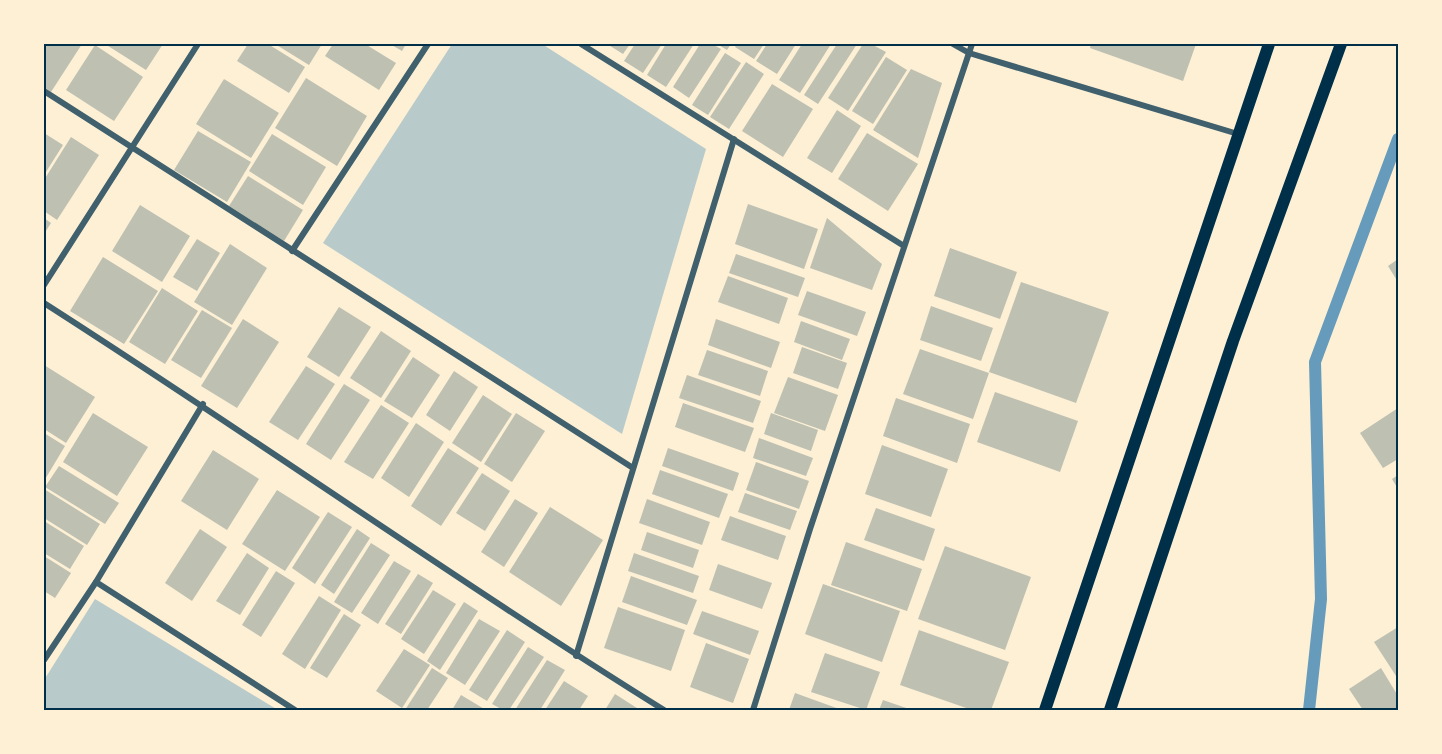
<svg xmlns="http://www.w3.org/2000/svg" width="1442" height="754" viewBox="0 0 1442 754" font-family="Bitter,serif">
<rect width="100%" height="100%" fill="#fdf0d5"/>
<g fill="#b9caca">
<polygon points="452,44 542,44 706,149 622,434 323,243"/>
<polygon points="95,599 278,710 44,710 44,680"/>
</g>
<g fill="none" stroke-linecap="round" stroke-linejoin="round">
<polyline stroke="#669bbc" stroke-width="12" points="1309,710 1321,599 1315,362 1398,139"/>
</g>
<g fill="#bec0b2">
<polygon points="44,44 82,44 51,92 44,87"/>
<polygon points="105,44 163,44 146,70"/>
<polygon points="248,44 268,44 305,67 289,93 237,61"/>
<polygon points="275,44 322,44 309,65"/>
<polygon points="333,44 365,44 396,63 379,90 325,56"/>
<polygon points="390,44 406,44 402,51"/>
<polygon points="607,44 630,44 623,54"/>
<polygon points="635,44 662,44 643,73 624,61"/>
<polygon points="666,44 694,44 666,87 647,75"/>
<polygon points="700,44 712,44 721,49 689,98 673,87"/>
<polygon points="717,44 731,44 727,50"/>
<polygon points="737,44 764,44 754,59 735,47"/>
<polygon points="767,44 796,44 777,74 756,61"/>
<polygon points="802,44 831,44 800,93 779,80"/>
<polygon points="837,44 857,44 818,104 804,95"/>
<polygon points="863,44 871,44 886,52 848,111 828,98"/>
<polygon points="1091,44 1196,44 1183,81 1090,48"/>
<polygon points="95,45 143,77 114,121 66,90"/>
<polygon points="725,53 741,63 708,115 692,105"/>
<polygon points="886,57 907,70 873,124 852,111"/>
<polygon points="746,62 764,74 729,129 710,117"/>
<polygon points="911,69 942,83 918,158 873,130"/>
<polygon points="306,78 367,116 337,166 275,128"/>
<polygon points="224,79 279,113 251,158 196,124"/>
<polygon points="772,84 813,109 783,157 742,131"/>
<polygon points="837,110 861,126 832,173 807,158"/>
<polygon points="198,131 251,162 227,202 174,170"/>
<polygon points="44,133 63,145 44,175"/>
<polygon points="867,133 918,164 888,211 838,179"/>
<polygon points="272,134 326,167 303,205 249,171"/>
<polygon points="71,137 99,155 57,220 44,211 44,180"/>
<polygon points="248,176 303,210 284,241 229,206"/>
<polygon points="748,204 818,229 804,269 735,244"/>
<polygon points="140,205 190,236 162,282 112,251"/>
<polygon points="44,218 51,223 44,234"/>
<polygon points="827,218 882,264 872,290 810,268"/>
<polygon points="197,239 220,253 197,291 173,277"/>
<polygon points="230,244 267,268 232,325 194,302"/>
<polygon points="950,248 1017,272 1000,319 934,296"/>
<polygon points="736,254 805,278 798,297 729,273"/>
<polygon points="103,257 158,291 124,344 70,311"/>
<polygon points="1398,259 1398,282 1388,266"/>
<polygon points="728,276 788,298 779,324 718,302"/>
<polygon points="1021,282 1109,312 1076,403 989,372"/>
<polygon points="162,288 198,311 165,364 129,342"/>
<polygon points="807,291 866,312 857,336 798,315"/>
<polygon points="931,306 993,328 981,361 920,340"/>
<polygon points="339,307 371,327 339,377 307,357"/>
<polygon points="202,310 232,328 201,378 171,360"/>
<polygon points="243,319 279,342 237,408 201,386"/>
<polygon points="716,319 780,342 771,368 708,345"/>
<polygon points="801,321 850,339 842,360 794,342"/>
<polygon points="381,331 411,351 381,398 350,378"/>
<polygon points="802,347 847,363 838,389 793,373"/>
<polygon points="920,349 989,373 973,419 903,394"/>
<polygon points="707,350 768,371 760,396 698,375"/>
<polygon points="413,357 440,375 412,418 384,401"/>
<polygon points="44,365 95,397 66,443 44,429"/>
<polygon points="306,366 335,384 298,440 269,422"/>
<polygon points="454,371 478,387 450,431 426,415"/>
<polygon points="687,375 761,401 753,423 679,398"/>
<polygon points="788,377 838,395 825,431 774,413"/>
<polygon points="344,384 370,400 331,460 306,444"/>
<polygon points="995,392 1078,421 1060,472 977,442"/>
<polygon points="483,395 512,414 481,462 452,443"/>
<polygon points="896,398 970,424 957,463 883,436"/>
<polygon points="683,403 754,428 745,452 675,427"/>
<polygon points="381,405 409,423 373,479 344,462"/>
<polygon points="1398,408 1398,459 1383,468 1360,433"/>
<polygon points="93,413 148,447 117,496 63,462"/>
<polygon points="516,413 545,431 512,482 484,464"/>
<polygon points="771,413 818,430 811,451 764,434"/>
<polygon points="416,423 444,442 409,497 381,478"/>
<polygon points="44,433 65,446 44,481"/>
<polygon points="759,438 813,458 806,476 753,458"/>
<polygon points="882,445 948,469 931,517 865,494"/>
<polygon points="448,448 479,468 441,526 411,506"/>
<polygon points="668,448 739,473 733,491 662,466"/>
<polygon points="213,450 259,479 227,530 181,501"/>
<polygon points="756,462 809,481 799,509 746,490"/>
<polygon points="59,466 119,503 105,524 45,487"/>
<polygon points="660,470 728,494 719,518 652,494"/>
<polygon points="482,473 510,491 485,531 456,513"/>
<polygon points="1398,475 1398,489 1392,479"/>
<polygon points="44,489 100,524 87,545 44,518"/>
<polygon points="277,490 320,517 285,571 242,544"/>
<polygon points="745,493 797,511 790,530 738,512"/>
<polygon points="515,499 538,513 504,567 481,552"/>
<polygon points="647,499 710,522 702,545 639,523"/>
<polygon points="550,507 603,540 561,606 509,572"/>
<polygon points="876,508 935,529 924,561 864,540"/>
<polygon points="328,512 352,527 315,584 292,568"/>
<polygon points="730,516 786,536 778,560 721,540"/>
<polygon points="44,521 84,546 70,569 44,553"/>
<polygon points="200,529 227,547 192,601 165,583"/>
<polygon points="357,529 370,538 334,594 321,585"/>
<polygon points="647,532 699,550 693,568 641,550"/>
<polygon points="846,542 922,569 907,611 831,585"/>
<polygon points="371,543 390,555 352,613 334,602"/>
<polygon points="945,546 1031,577 1005,650 918,619"/>
<polygon points="247,553 269,568 240,615 216,601"/>
<polygon points="634,553 699,576 693,593 628,571"/>
<polygon points="44,556 71,573 55,598 44,591"/>
<polygon points="394,561 411,571 378,624 361,613"/>
<polygon points="718,564 772,583 762,609 709,590"/>
<polygon points="276,571 295,583 261,637 242,625"/>
<polygon points="418,574 433,583 401,634 385,624"/>
<polygon points="631,576 697,600 687,625 622,602"/>
<polygon points="823,584 900,611 882,662 805,634"/>
<polygon points="433,590 456,604 424,654 401,639"/>
<polygon points="319,596 341,610 305,669 282,654"/>
<polygon points="464,602 478,611 440,670 427,661"/>
<polygon points="618,607 685,630 671,671 604,648"/>
<polygon points="702,611 759,631 750,655 693,634"/>
<polygon points="344,614 361,625 327,678 310,668"/>
<polygon points="479,619 500,631 465,685 446,673"/>
<polygon points="1398,627 1398,679 1374,642"/>
<polygon points="507,630 525,642 487,701 469,690"/>
<polygon points="919,630 1009,662 991,710 972,710 900,685"/>
<polygon points="706,643 749,659 733,703 690,687"/>
<polygon points="528,647 544,657 509,710 503,710 492,704"/>
<polygon points="404,649 430,665 402,708 376,691"/>
<polygon points="825,653 880,672 866,710 811,692"/>
<polygon points="547,660 565,670 540,710 515,710"/>
<polygon points="432,668 448,678 427,710 405,710"/>
<polygon points="1381,668 1398,696 1398,710 1363,710 1349,689"/>
<polygon points="564,681 588,696 579,710 545,710"/>
<polygon points="795,693 842,710 789,710"/>
<polygon points="615,694 640,710 605,710"/>
<polygon points="461,695 486,710 452,710"/>
<polygon points="883,700 912,710 879,710"/>
</g>
<g fill="none" stroke-linecap="round" stroke-linejoin="round">
<g stroke="#3f606c" stroke-width="6">
<polyline points="581,44 904,246"/>
<polyline points="953,44 969,53 1238,134"/>
<polyline points="44,91 633,468"/>
<polyline points="292,251 428,44"/>
<polyline points="44,285 198,44"/>
<path d="M44,303C252,436 454,579 664,710"/>
<polyline points="96,582 295,710"/>
<polyline points="576,656 734,139"/>
<polyline points="44,660 96,582 203,404"/>
<polyline points="753,710 810,529 972,44"/>
</g>
<g stroke="#003049" stroke-width="12">
<polyline points="1045,710 1269,44"/>
<polyline points="1110,710 1233,341 1341,44"/>
</g>
</g>
<rect width="1442" height="754" fill="none" stroke="#fdf0d5" stroke-width="90"/>
<rect x="45" y="45" width="1352" height="664" fill="none" stroke="#003049" stroke-width="2"/>
</svg>
